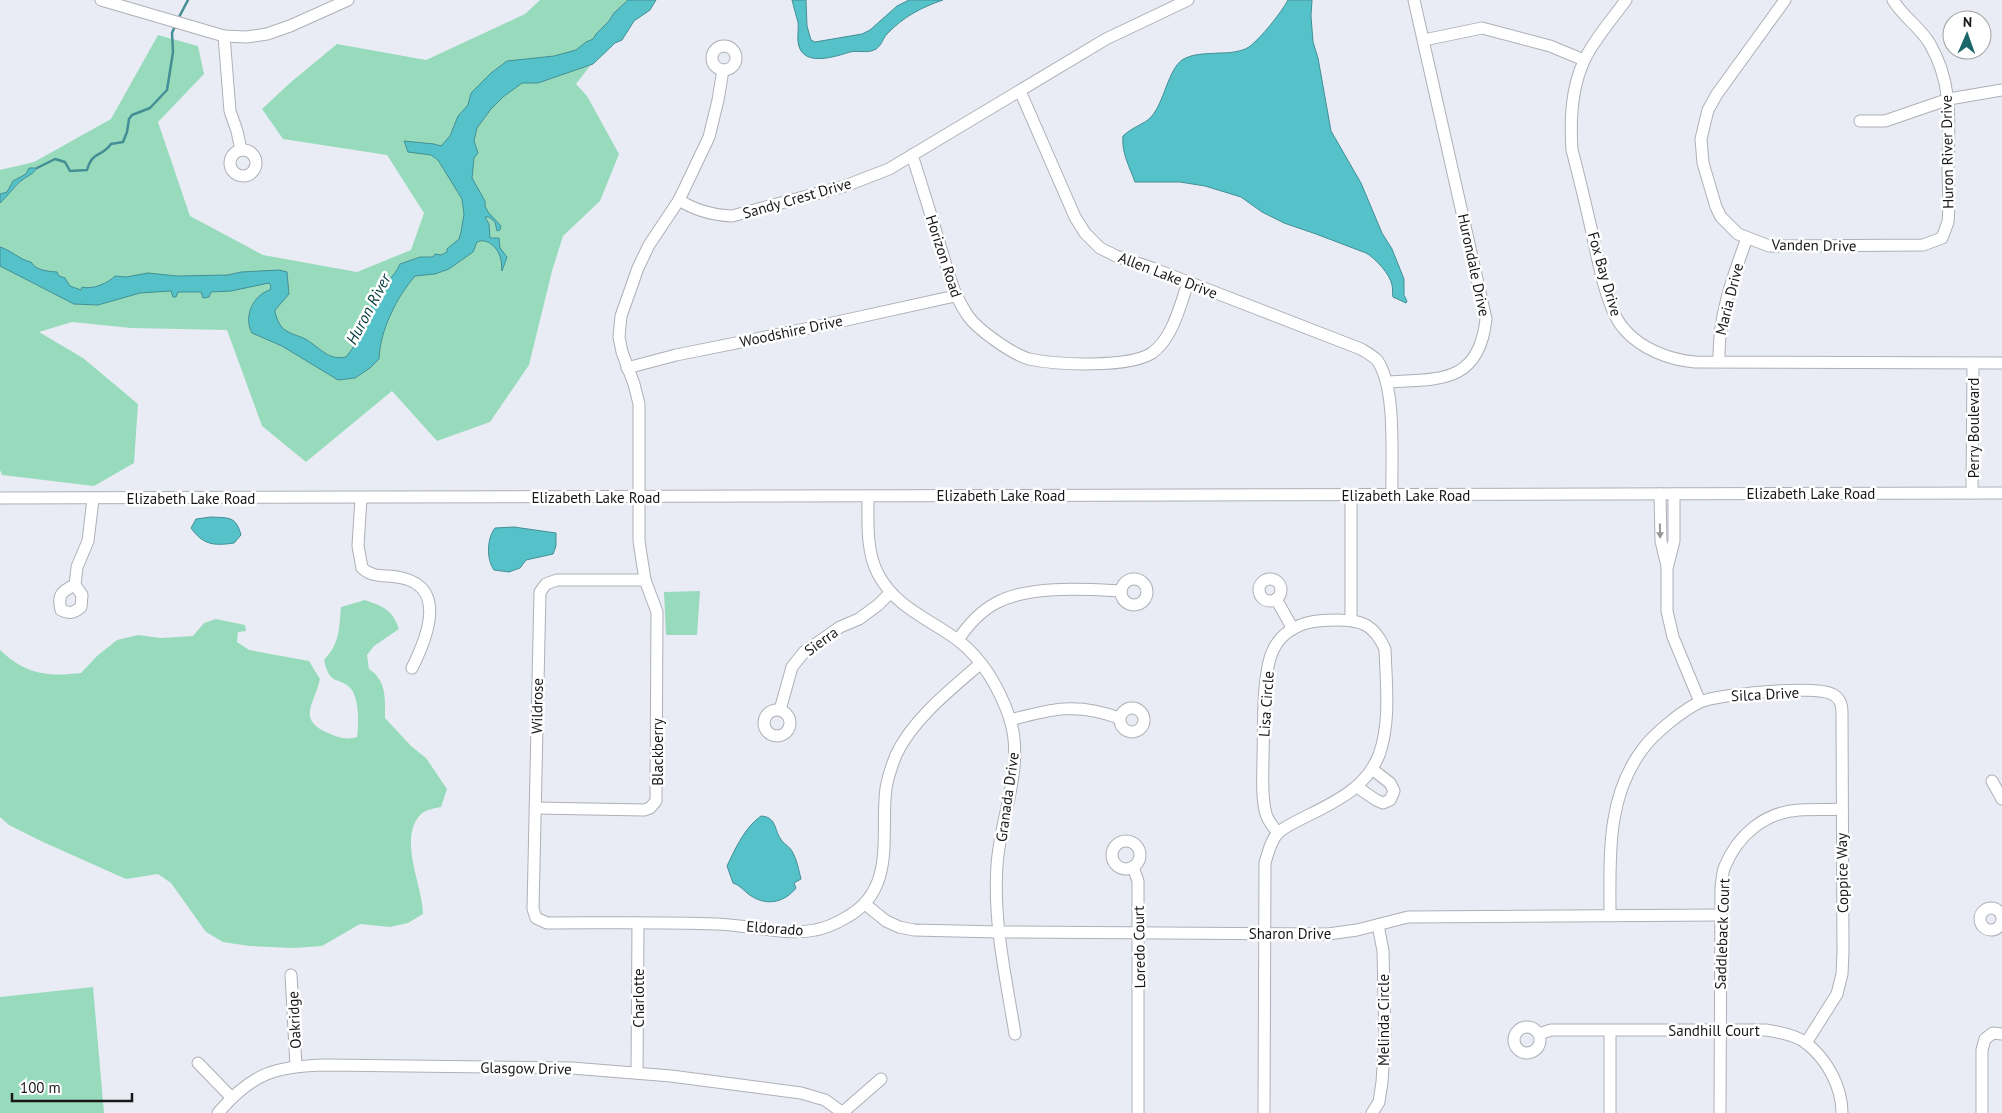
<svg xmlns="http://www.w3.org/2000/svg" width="2002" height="1113" viewBox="0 0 2002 1113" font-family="'PT Sans',sans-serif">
<rect width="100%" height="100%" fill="#eaecf5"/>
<g fill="#98dbbc">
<polygon points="540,0 641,0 576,84 587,96 619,154 600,201 563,236 552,271 529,365 490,422 437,441 392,391 306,462 262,426 227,330 131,328 72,322 39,332 83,358 138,404 134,463 94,486 2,475 0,470 0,170 34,162 111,119 158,35 198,46 204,74 158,122 190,216 263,255 357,272 411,250 424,213 387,155 283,139 262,109 291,82 337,44 426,60 525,14"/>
<polygon points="700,591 697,635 666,635 664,592"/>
<path d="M365,600C384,607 392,609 399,629L374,646L367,655L369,669C387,681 385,698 385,718L411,746L426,758L447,789L441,807C434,808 425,810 420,815C398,840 423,886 423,914L408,923L390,927L360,924L322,946L293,948L249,946L223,942L206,932L171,883L158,874L126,879L43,842L9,825L0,817V650C25,674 47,677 81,673L97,656L117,640L138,635L161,638L193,636L204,623L216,619L245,625L246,631L238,632L237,642L249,650L309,661L320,679C315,703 296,720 328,733C340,738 345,740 357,737C359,725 359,701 352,690C340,675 330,688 324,660C340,643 339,629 341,607Z"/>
<polygon points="93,987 104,1113 0,1113 0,997"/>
</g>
<g fill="#55c2c9" stroke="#438f95">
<path d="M628,0H656L650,10L634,21L622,40L615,43L593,64L538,83H522L503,97L491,109L477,128L474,141L478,153L474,158L472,178L485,201V206L488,212L501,226L500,230L497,231L495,222L489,217H485L489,224L490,238H499L500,248L507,257L502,271C501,268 502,264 501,260C499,249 488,237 477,242L473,252L449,269L435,274L415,276C396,298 380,331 379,359L370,368L355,378L338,380L282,346L252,333C243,317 253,295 270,290L271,286L269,283L231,291L211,292L209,297L203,298L201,292H178L176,297H173L171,291L140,293L98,305L74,304L0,266V247C11,250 20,260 31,262C36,271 48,271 57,272L59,276L65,278L70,286L81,290L82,287C93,290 108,283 115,276L126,277L148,273L177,276L228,275L241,272L279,270L287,272L289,294L275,310C275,316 280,327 285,330C292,335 301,336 307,340C320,348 329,361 346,357C362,339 366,314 378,293C385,283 395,276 400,264L420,257H433L435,254L441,255L447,252V249L459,239L461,232L464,214L462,199L438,160L431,155L408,152L404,141L434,144L441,146L450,136L458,116L468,105L471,93L491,73L507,61L554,56L576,50L586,42L593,39L596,34L609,21L614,13Z"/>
<path d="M792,0H806L807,26L811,40L815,42L862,34L870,30L897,6L909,0H943C922,7 903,17 887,34C883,38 882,45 876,49C868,54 859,50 850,52C837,56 808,66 800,49C796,41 799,31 798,22C796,15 794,8 792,0Z"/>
<path d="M1288,0H1312L1311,16L1313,42L1318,58L1331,131L1361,183L1382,233L1392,249L1404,279V295L1407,301L1406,303L1393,297C1392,293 1393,289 1392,285C1390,274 1375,258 1366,253L1316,234L1284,223L1262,212L1241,197L1205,186L1180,182H1135C1130,168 1121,152 1123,136C1132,127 1145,124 1151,117C1164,103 1168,70 1182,60C1193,53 1207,54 1219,53C1229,53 1241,52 1249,47C1261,38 1281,13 1288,0Z"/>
<path d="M29,168H37C33,174 28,176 22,180C16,184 7,197 0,203V194L7,192L13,181L26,174Z"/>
<path d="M211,517C229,518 236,516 241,535L234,543C214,546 203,545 191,528L196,519Z"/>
<path d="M514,527L556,533V546L553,554L526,560L520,568L509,572L494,570C486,559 487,538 495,528Z"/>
<path d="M761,816C776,817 774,828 780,838C783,844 790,846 793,853C797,860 799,871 801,879L794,883L796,888C785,902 768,906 753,897C745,893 742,886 733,883L727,866C735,849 745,827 761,816Z"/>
</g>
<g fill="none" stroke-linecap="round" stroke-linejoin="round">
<g stroke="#438f95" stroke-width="2.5">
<polyline points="178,19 188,0"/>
<path d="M37,168L55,159L65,162L70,171L87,170C93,150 101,158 111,144L123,142L127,132L129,119L132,115L150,108L167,90L173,52L172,33L175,26"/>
</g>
<defs>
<g id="minor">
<polyline points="101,0 224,36 247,37 267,34 290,26 348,0"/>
<path d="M1626,0C1613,18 1592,42 1584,61C1571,89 1570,120 1572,150C1579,176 1585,202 1591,228C1597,255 1606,309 1624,329C1641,349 1670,360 1695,362L2002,363"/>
<path d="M1785,0L1717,94L1708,110L1701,139L1703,163L1716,207L1721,217L1738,234L1769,246L1923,245L1942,238L1948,222C1950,203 1948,184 1948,165C1949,121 1953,84 1930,44C1920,27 1903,17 1893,0"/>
<polyline points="224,36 230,111 237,131 241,150"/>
<polyline points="1424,40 1482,28 1550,46 1584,60"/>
<circle cx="724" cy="58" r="12"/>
<path d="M1020,91L1075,217L1085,233L1100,248L1116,256L1152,268L1361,349C1366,352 1373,356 1377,360C1397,388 1391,459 1392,494"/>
<polyline points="1860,121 1885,121 1949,99 2002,90"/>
<circle cx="243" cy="163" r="13"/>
<path d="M912,155C922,186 932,218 941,249C949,274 953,294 968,316C978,330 1012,354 1029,359C1057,365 1129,368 1152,353C1173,338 1180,305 1188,283"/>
<path d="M679,200C696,211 712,215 732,216L845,186L889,169L1106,39L1188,0"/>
<path d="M1719,361C1718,317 1732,279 1747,238"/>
<polyline points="627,368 676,355 810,328 955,296"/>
<path d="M1387,382C1439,379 1479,384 1486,319L1414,0"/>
<polyline points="1972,493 1973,363"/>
<polyline points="1660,494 1661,541 1667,566"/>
<polyline points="1674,494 1674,541 1667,568 1667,611 1673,637 1700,702"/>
<path d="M868,496C868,522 866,551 878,574C896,608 930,619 959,641C983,660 1000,690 1010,719C1025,767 1000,817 997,865C993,922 1006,978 1015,1034"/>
<polyline points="0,498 2002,493"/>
<path d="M361,498L358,546L362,568C374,579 387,574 402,578C448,588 426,640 412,668"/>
<circle cx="1134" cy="592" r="13"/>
<circle cx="1270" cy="590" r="11"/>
<path d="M645,580H557L546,584L540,592L533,909L536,918L547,923C604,923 661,922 717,924C748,925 786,936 815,930C827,928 837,923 847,917C897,889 880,834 886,788C888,777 892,765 896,755C912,720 951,689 980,664"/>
<path d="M75,585L82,595L81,607C74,613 69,614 61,610C57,595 62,591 75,585L77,567L88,541L93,499"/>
<polyline points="1276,599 1293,629"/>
<polyline points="1351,620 1351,494"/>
<path d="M958,640C968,625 979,612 996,603C1029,585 1084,589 1121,591"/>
<circle cx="1132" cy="720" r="12"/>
<polyline points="780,710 792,667 804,652 840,627 859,619 878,605 890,593"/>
<circle cx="777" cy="723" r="13"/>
<path d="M1010,720C1051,709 1077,702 1119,718"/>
<polyline points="1992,781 2002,799"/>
<polyline points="1357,787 1376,800 1383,803 1390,800 1394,791 1390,783 1372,769"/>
<polyline points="535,808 644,810 650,808 656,801 657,612 645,580 639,541 639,404 634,384 622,352 619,337 621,316 638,268 649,245 679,200 709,137 718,100 723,70"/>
<circle cx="1126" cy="855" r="14"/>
<polyline points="1133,867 1138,881 1138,1113"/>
<polyline points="865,904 886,921 899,927 914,930 998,932 1328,934 1357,930 1408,917 1721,915"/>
<circle cx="1991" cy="919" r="11"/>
<path d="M1610,915C1610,858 1606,798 1642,750C1653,734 1683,710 1700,702C1719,694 1815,685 1832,694C1840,698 1842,704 1842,712L1843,952L1842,974L1837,994L1806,1043"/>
<polyline points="291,975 296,1066"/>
<circle cx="1527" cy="1040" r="13"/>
<path d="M1539,1034L1551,1030H1766C1779,1032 1796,1035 1806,1043C1827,1059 1842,1087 1842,1113"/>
<polyline points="198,1063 231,1097"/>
<polyline points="637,1073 638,923"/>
<path d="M218,1113C252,1073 275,1066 327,1065L572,1068L671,1076L801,1093L825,1100L843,1113"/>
<polyline points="842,1113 881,1079"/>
<path d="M1264,1113L1265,863C1268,853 1271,839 1279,832C1286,826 1297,821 1305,817C1335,802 1366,788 1379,755C1391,722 1386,683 1385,649C1374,625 1363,620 1337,620C1316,620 1296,622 1281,638C1275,645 1271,653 1269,662C1262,693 1264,725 1263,757C1263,775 1261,796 1266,814C1268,821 1273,827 1278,833"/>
<polyline points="1372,1113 1379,1102 1382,1082 1385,1037 1383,951 1378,925"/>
<polyline points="1610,1113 1610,1031"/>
<path d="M1720,1113L1721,888C1722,881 1722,872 1725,866C1738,835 1765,812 1799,810C1813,809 1827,810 1841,809"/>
<polyline points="1982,1113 1982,1050 1985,1039 1993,1033 2002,1034"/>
</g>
</defs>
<use href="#minor" stroke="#aeb0b8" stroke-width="13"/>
<use href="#minor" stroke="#fff" stroke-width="11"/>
</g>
<defs><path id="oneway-solid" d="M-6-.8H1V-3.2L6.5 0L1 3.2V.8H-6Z" transform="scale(1.25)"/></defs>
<use fill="#979798" href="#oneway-solid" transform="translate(1660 531) rotate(89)"/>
<g text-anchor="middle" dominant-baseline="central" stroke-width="5" stroke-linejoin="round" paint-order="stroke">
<g font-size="15" fill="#18181b" stroke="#fff">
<text transform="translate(1947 152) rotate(-91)">Huron River Drive</text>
<text transform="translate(797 198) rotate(-16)">Sandy Crest Drive</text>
<text transform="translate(1814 245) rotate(1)">Vanden Drive</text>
<text transform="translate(944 256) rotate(72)">Horizon Road</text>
<text transform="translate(1474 265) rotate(78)">Hurondale Drive</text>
<text transform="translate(1605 274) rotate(74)">Fox Bay Drive</text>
<text transform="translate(1168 275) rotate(21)">Allen Lake Drive</text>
<text transform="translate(1729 299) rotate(-76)">Maria Drive</text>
<text transform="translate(791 331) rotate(-12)">Woodshire Drive</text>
<text transform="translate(1973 428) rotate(-90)">Perry Boulevard</text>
<text x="1811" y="493">Elizabeth Lake Road</text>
<text x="1001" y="495">Elizabeth Lake Road</text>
<text x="1406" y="495">Elizabeth Lake Road</text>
<text x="596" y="497">Elizabeth Lake Road</text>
<text x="191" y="498">Elizabeth Lake Road</text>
<text transform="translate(821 641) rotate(-36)">Sierra</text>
<text transform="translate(1765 694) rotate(-3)">Silca Drive</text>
<text transform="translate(1266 704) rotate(-86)">Lisa Circle</text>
<text transform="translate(537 706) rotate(-89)">Wildrose</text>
<text transform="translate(657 752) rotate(-90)">Blackberry</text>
<text transform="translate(1007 797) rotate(-82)">Granada Drive</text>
<text transform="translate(1842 873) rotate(-91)">Coppice Way</text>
<text transform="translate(775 928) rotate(4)">Eldorado</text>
<text x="1290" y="933">Sharon Drive</text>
<text transform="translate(1722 934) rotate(-88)">Saddleback Court</text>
<text transform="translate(1139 947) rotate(-91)">Loredo Court</text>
<text transform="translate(638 998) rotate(-90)">Charlotte</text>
<text transform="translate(294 1020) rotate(-93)">Oakridge</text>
<text transform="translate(1383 1020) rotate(-90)">Melinda Circle</text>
<text x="1714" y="1030">Sandhill Court</text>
<text transform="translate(526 1068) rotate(1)">Glasgow Drive</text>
</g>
<g font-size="16" font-style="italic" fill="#053b3e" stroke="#fff">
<text transform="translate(368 309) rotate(-62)">Huron River</text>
</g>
</g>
<g transform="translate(1967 35) rotate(2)"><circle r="24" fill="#ffffff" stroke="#a3a3a4"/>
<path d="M0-4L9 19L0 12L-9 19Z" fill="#196769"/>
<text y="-8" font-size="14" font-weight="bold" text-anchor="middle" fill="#18181b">N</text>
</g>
<path d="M12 1093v8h120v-8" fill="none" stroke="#18181b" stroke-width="2.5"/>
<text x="20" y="1093" font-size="15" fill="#18181b" stroke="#ffffff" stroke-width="4" paint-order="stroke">100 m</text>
</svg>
